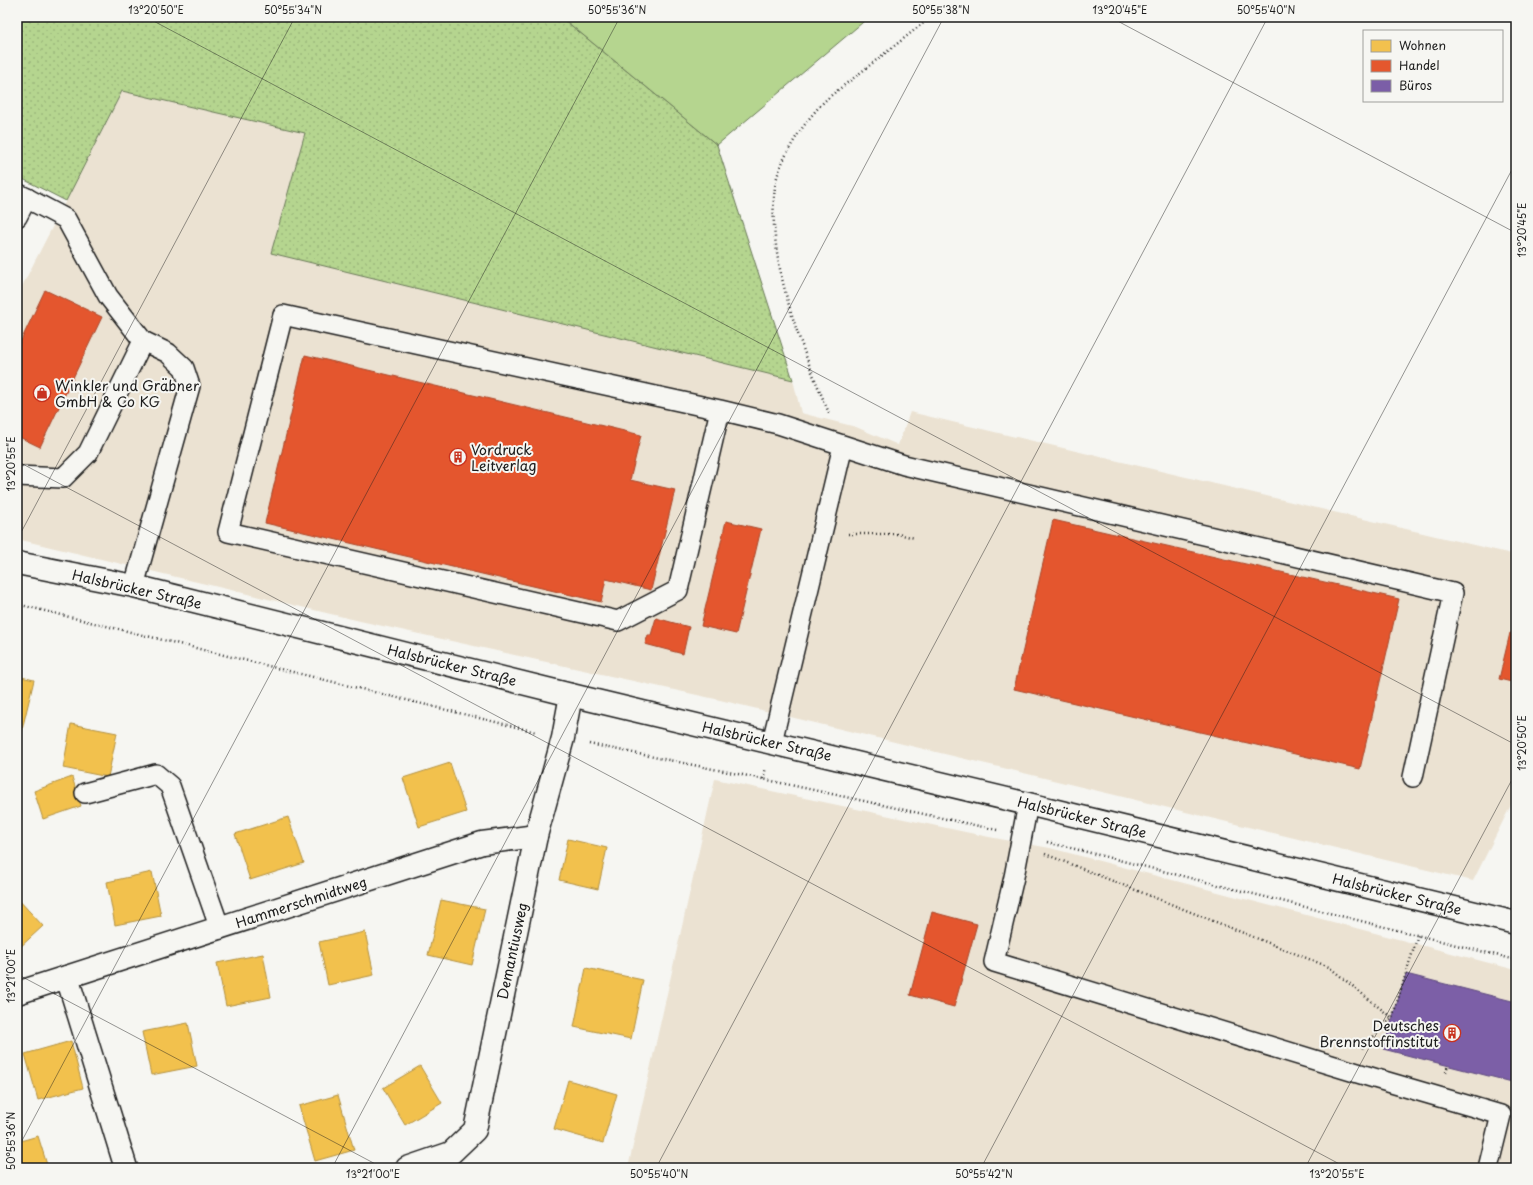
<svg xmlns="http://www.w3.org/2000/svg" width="1533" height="1185" viewBox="0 0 1533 1185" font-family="'Playpen Sans',sans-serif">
<defs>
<pattern id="grass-dots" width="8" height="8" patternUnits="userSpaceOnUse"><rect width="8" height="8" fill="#b5d58f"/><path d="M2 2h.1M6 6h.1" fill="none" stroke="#9bb67b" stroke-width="1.8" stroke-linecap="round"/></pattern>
</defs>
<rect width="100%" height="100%" fill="#f6f6f2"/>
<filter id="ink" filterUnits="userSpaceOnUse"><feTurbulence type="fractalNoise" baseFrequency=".025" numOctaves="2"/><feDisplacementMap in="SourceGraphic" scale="8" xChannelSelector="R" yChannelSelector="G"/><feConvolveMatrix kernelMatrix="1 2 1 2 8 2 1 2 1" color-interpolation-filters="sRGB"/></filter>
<g filter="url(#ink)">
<g fill="#ebe2d2">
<polygon points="122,91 305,133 272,253 793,380 801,413 856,427 898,445 910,412 1516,555 1516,795 1473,881 720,700 360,621 17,539 17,296"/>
<polygon points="715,779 989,837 1050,848 1516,970 1516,1168 628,1168"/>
</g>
<polygon fill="url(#grass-dots)" stroke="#687856" points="17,17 561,17 717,145 793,380 271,253 305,133 122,91 66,201 17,176"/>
<polygon fill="#b5d58f" stroke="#687856" points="561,17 869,17 717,145"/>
<g fill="#f2c14e" stroke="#b2903f">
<polygon points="17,676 34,680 21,734 17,733"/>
<polygon points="71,724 117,733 108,777 63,768"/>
<polygon points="450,763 466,812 419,827 403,778"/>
<polygon points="72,777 81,806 43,819 34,791"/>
<polygon points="288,817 304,863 250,880 235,834"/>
<polygon points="568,839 607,848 598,889 559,880"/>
<polygon points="152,872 161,916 115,925 107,882"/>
<polygon points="17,898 43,926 17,950"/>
<polygon points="441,900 485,909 472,965 428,955"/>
<polygon points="365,932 374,975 328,985 319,942"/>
<polygon points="263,954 271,997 226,1006 217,963"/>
<polygon points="586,968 643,980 631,1039 574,1027"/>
<polygon points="188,1023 197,1066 151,1075 142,1032"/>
<polygon points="71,1041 83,1088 38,1100 25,1054"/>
<polygon points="420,1066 442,1103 405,1125 383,1088"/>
<polygon points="568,1080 617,1094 603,1143 554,1129"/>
<polygon points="338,1095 354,1150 315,1161 299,1106"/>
<polygon points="38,1136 48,1168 17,1168 17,1142"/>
</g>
<g fill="#e4572e" stroke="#a84529">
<polygon points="45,290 102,317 40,447 17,436 17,349"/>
<polygon points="305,355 641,435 630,480 675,490 651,590 606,579 601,602 265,523"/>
<polygon points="1053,520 1399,599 1360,769 1014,689"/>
<polygon points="726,521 761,529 736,634 701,626"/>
<polygon points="656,618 689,627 683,654 645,644 648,635 651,635"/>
<polygon points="1510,633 1516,634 1516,683 1499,679"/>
<polygon points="932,912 977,924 954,1007 910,995"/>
</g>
<polygon fill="#7b5ea7" stroke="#5e4a7d" points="1406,974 1516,1002 1516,1083 1383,1049"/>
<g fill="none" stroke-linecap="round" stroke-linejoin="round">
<defs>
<g id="service">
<polyline points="17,193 66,219 108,296 143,341 88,453 63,478 17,476"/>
<polyline points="17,217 27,198"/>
<polyline points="720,410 678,590 618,621 228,532 283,315 720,410 778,424 904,465 1453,593 1413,777"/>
<polyline points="134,586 190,386 184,368 168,353 143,341"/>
<polyline points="772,742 843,446"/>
<polyline points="85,793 156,774 170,786 220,929"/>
<polyline points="1028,804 1014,877 994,962 1374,1078 1501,1115 1488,1168"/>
</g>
<g id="minor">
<polyline points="67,977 126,1168"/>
<polyline points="17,993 482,843 536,836"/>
<polyline points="407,1168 451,1153 475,1130 536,836 563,738 571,695"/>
</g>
<polyline id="secondary" points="17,563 134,586 571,695 1028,804 1516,923"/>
</defs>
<use href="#service" stroke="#1c1c1c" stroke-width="22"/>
<use href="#minor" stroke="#1c1c1c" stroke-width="25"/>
<use href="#secondary" stroke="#1c1c1c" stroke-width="25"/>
<g stroke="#1c1c1c" stroke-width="2.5" stroke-dasharray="1 3" stroke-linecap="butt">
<path d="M829,413C801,348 766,258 775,187C778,160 807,117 827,99C837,90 849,82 860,73C884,54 907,36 931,17"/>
<polyline points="848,534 898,534 915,538"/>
<polyline points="17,604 536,732"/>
<polyline points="589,744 763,779 997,830"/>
<polyline points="763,779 766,768"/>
<polyline points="1047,842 1516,960"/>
<polyline points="1045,854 1329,967 1392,1018"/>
<polyline points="1362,1048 1392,1018 1418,935"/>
<polyline points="1446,1072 1448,1065"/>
</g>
<use href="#service" stroke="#f6f6f2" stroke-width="19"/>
<use href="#minor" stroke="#f6f6f2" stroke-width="22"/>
<use href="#secondary" stroke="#f6f6f2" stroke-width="22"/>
</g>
</g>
<path fill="none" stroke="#1c1c1c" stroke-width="1" stroke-opacity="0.45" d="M146,17L1516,745M1110,17L1516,233M17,461L1347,1168M17,540L295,17M17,974L383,1168M17,1150L620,17M332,1168L944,17M656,1168L1268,17M981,1168L1516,162M1305,1168L1516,772"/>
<defs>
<symbol id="shop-ring" viewBox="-11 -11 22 22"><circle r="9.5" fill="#f6f6f2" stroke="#c8321e" stroke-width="1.5"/><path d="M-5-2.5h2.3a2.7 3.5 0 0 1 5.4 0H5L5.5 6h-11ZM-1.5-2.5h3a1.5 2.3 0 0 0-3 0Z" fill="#c8321e"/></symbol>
<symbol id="building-ring" viewBox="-11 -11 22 22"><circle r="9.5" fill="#f6f6f2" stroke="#c8321e" stroke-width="1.5"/><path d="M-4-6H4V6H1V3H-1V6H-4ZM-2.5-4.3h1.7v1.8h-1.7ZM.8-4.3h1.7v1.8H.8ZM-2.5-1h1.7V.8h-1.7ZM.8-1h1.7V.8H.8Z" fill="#c8321e"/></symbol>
</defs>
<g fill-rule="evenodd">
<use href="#shop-ring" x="32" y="383" width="20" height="20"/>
<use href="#building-ring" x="448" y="447" width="20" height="20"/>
<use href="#building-ring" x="1442" y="1023" width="20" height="20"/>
</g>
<g text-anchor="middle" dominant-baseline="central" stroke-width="4" stroke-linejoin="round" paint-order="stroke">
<g font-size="14" fill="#1c1c1c" stroke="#f6f6f2" text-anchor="start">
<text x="55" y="385">Winkler und Gräbner<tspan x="55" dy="16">GmbH &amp; Co KG</tspan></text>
<text x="471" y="449">Vordruck<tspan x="471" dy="16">Leitverlag</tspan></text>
<text x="1439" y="1025" text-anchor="end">Deutsches<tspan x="1439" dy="16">Brennstoffinstitut</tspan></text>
</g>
<g font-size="14" fill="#1c1c1c" stroke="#f6f6f2">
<text transform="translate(137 589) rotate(13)">Halsbrücker Straße</text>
<text transform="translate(452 665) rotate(14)">Halsbrücker Straße</text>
<text transform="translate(767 741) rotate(13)">Halsbrücker Straße</text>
<text transform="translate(1082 817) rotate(14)">Halsbrücker Straße</text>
<text transform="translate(1397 894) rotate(14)">Halsbrücker Straße</text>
<text transform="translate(301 902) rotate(-18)">Hammerschmidtweg</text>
<text transform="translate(512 951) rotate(-78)">Demantiusweg</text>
</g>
</g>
<rect width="1533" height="1185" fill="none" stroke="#f6f6f2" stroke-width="44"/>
<rect x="1363" y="30" width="140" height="72" fill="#f6f6f2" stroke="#9f9f9c"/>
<rect x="1371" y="40" width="20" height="12" fill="#f2c14e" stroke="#9f9f9c"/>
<text x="1399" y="50" font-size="12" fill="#1c1c1c">Wohnen</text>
<rect x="1371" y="60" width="20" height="12" fill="#e4572e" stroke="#9f9f9c"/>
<text x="1399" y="70" font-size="12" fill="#1c1c1c">Handel</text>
<rect x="1371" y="80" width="20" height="12" fill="#7b5ea7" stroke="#9f9f9c"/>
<text x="1399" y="90" font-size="12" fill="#1c1c1c">Büros</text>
<rect x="22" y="22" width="1489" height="1141" fill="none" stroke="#1c1c1c" stroke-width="1.5"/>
<g font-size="10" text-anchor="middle" fill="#1c1c1c">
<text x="156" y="14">13°20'50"E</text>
<text x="293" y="14">50°55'34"N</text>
<text x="617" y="14">50°55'36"N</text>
<text x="941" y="14">50°55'38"N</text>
<text x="1120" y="14">13°20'45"E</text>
<text x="1266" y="14">50°55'40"N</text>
<text transform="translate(1522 230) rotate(-90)" y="4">13°20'45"E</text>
<text transform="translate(11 464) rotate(-90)" y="4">13°20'55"E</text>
<text transform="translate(1522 743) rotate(-90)" y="4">13°20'50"E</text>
<text transform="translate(11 976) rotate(-90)" y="4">13°21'00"E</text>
<text transform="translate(11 1141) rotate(-90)" y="4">50°55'36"N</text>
<text x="373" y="1178">13°21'00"E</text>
<text x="659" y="1178">50°55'40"N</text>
<text x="984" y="1178">50°55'42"N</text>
<text x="1337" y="1178">13°20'55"E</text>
</g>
</svg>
